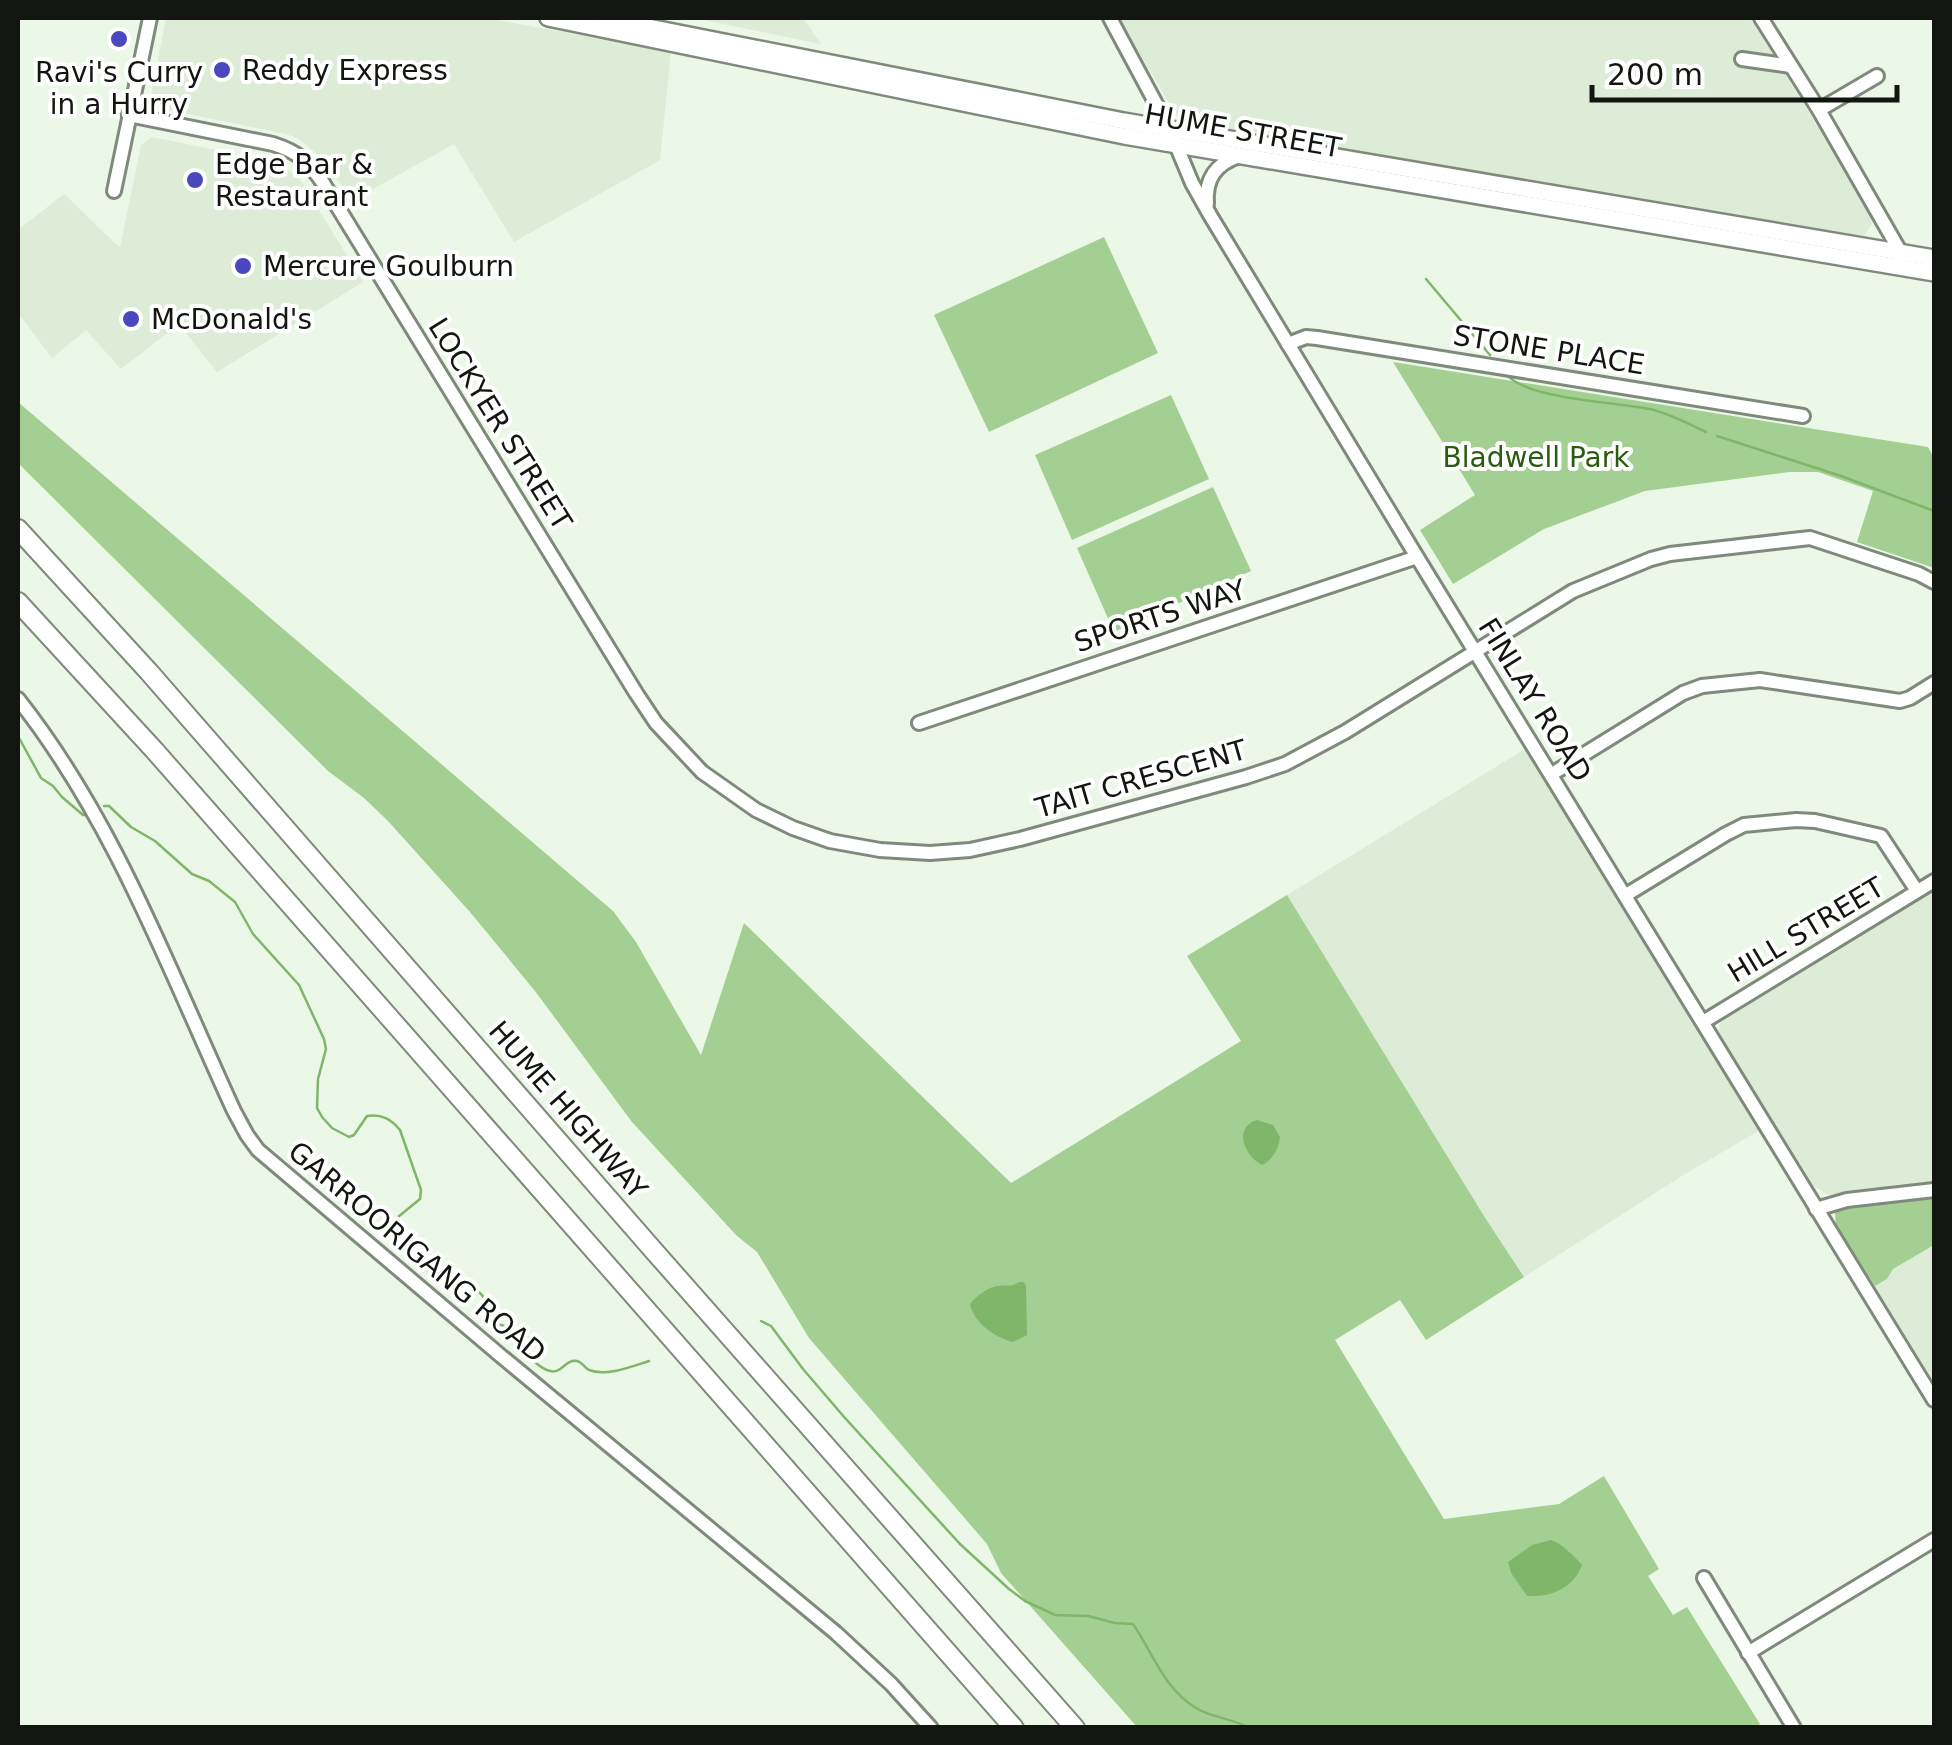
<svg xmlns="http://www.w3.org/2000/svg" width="1952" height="1745" viewBox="0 0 1952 1745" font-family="'DejaVu Sans',sans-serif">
<rect width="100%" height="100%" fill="#ebf7e7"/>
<g fill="#dcecd6">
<polygon points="166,18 487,18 671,52 660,160 514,242 454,144 353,200 321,157 299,139 286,134 158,108 151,97"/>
<polygon points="694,18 803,18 821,44"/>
<polygon points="1119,18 1750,18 1870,211 1872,224 1864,236 1855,237 1190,124 1176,115"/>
<polygon points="152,137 276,162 287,168 302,182 363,282 217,372 179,324 121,369 86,330 52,358 18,313 18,230 64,194 120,248 141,145"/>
<polygon points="1525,749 1760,1130 1685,1174 1524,1277 1484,1216 1287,895"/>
<polygon points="1934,888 1934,1183 1836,1195 1826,1194 1813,1185 1719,1036 1719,1025 1731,1011"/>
<polygon points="1934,1245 1934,1382 1875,1286 1887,1279 1893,1269"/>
</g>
<g fill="#a3d092">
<polygon points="1104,237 1158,353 989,432 934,315"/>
<polygon points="1393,362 1928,447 1934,458 1934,568 1857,542 1873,491 1818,472 1789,472 1645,491 1544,529 1453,584 1420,530 1475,495"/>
<polygon points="1171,395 1209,479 1072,540 1035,455"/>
<polygon points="18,402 613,911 636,942 701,1055 744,923 1011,1183 1241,1041 1187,956 1287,895 1484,1216 1524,1277 1426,1340 1400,1300 1335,1340 1444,1519 1559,1504 1604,1476 1659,1569 1648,1576 1673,1615 1687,1607 1760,1724 1754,1728 1137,1727 1001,1573 987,1544 809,1338 757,1252 737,1236 632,1122 535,991 470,912 388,821 364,798 328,771 18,463"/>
<polygon points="1213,487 1251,571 1114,632 1077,548"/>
<polygon points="1934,1195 1934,1245 1893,1269 1887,1279 1875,1286 1836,1226 1835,1213 1843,1206"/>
</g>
<g fill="#7fb66a">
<path d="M1257,1120L1273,1125L1280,1137C1279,1148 1273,1160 1262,1165C1245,1157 1232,1128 1257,1120Z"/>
<path d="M1019,1282H1024L1026,1286L1027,1335L1013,1342C994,1337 974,1323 970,1304C977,1296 985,1289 996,1286C1006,1284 1010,1288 1019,1282Z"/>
<path d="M1551,1540C1561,1543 1575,1557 1582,1565C1573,1589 1551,1597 1527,1596L1511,1573L1508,1562L1532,1545Z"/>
</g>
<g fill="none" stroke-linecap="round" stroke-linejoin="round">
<g stroke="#7fb66a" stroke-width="2.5">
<polyline points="1426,279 1490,355"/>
<path d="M1507,375C1529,400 1620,402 1654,410C1672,415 1689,424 1706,432"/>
<polyline points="1717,436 1841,476 1934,511"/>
<polyline points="18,736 41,778 53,786 62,797 83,815 86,815"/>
<path d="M104,806H109L131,827L155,841L192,874L209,881L235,902L253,934L299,985L324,1039L326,1049L318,1079L317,1108L322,1117L332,1128L349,1137L354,1135L367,1116C382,1114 391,1119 400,1130L421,1190L420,1199L398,1217C396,1240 419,1267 439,1278C452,1285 470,1282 481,1294C489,1302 486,1313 493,1321C503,1330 520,1323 527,1336C533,1347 525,1339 527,1351C529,1359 542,1369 550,1371C562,1374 565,1359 577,1361C582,1362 585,1368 589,1370C606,1377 633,1366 649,1361"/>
<path d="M761,1321L771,1326L803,1369L845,1418L960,1544L1009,1589L1025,1601L1055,1615L1088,1616L1115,1623L1133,1624C1153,1653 1164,1689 1196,1708C1212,1718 1232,1718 1249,1728"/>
</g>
<defs>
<g id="minor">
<polyline points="1110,18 1169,128 1192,183 1210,215 1417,557 1934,1400"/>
<polyline points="1761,18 1819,110 1901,253 1901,256"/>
<polyline points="1742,59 1791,66"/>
<polyline points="1819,110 1877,76"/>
<path d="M129,115L273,144C298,152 308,161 323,183L636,693L656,723L702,772L756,810L793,828L830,841L880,850L930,853L970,850L1020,839L1246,777L1285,764L1345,732L1573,591L1651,559L1670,554L1810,538L1919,574L1934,582"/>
<polyline points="114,191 150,18"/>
<path d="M1207,204C1205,178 1216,164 1239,156"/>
<polyline points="1288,344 1306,337 1317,338 1803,416"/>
<path d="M18,699C115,822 169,970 234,1111L247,1135L258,1150L501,1356L836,1633L891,1684L931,1728"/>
<polyline points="919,723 1417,557"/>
<polyline points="1552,774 1683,693 1702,686 1760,680 1900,701 1910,698 1934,683"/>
<polyline points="1626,895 1726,834 1744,825 1796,820 1815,821 1881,836 1917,891"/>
<polyline points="1703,1022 1934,881"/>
<polyline points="1816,1209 1847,1200 1934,1190"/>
<polyline points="1704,1578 1794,1728"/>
<polyline points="1748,1653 1934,1540"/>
</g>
<g id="major">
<polyline points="548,18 1124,136 1934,273"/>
<polyline points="603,18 1124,121 1934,258"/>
</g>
<g id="highway">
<polyline points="18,529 149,672 654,1251 1075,1728"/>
<polyline points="18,602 155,751 1014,1728"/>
</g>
</defs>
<use href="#minor" stroke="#808a7c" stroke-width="18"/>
<use href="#major" stroke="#808a7c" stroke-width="20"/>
<use href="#highway" stroke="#808a7c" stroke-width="22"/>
<use href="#minor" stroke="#fff" stroke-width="12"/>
<use href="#major" stroke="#fff" stroke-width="15"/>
<use href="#highway" stroke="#fff" stroke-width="18"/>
</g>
<g fill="#4948be" stroke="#fff" stroke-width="4">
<circle cx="119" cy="39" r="10"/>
<circle cx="222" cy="70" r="10"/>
<circle cx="195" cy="180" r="10"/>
<circle cx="243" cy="266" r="10"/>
<circle cx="131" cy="319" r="10"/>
</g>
<g text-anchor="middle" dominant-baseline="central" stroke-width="8" stroke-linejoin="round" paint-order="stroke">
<g font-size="28" fill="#121510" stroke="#fff" text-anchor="start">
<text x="242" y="70">Reddy Express</text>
<text x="119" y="72" text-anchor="middle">Ravi's Curry<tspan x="119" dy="32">in a Hurry</tspan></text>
<text x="215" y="164">Edge Bar &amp;<tspan x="215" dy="32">Restaurant</tspan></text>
<text x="263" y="266">Mercure Goulburn</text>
<text x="151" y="319">McDonald's</text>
</g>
<g font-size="28" fill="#121510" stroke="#fff">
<text transform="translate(1243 131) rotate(10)">HUME STREET</text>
<text transform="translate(1549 350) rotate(9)">STONE PLACE</text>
<text transform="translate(500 424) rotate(58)">LOCKYER STREET</text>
<text transform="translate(1160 616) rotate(-18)">SPORTS WAY</text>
<text transform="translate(1535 700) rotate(58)">FINLAY ROAD</text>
<text transform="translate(1141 779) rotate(-16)">TAIT CRESCENT</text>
<text transform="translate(1806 930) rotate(-31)">HILL STREET</text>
<text transform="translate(568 1110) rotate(49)">HUME HIGHWAY</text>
<text transform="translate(417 1252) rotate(40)">GARROORIGANG ROAD</text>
</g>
<g font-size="28" fill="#295c0d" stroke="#fff">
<text x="1536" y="457">Bladwell Park</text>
</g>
</g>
<rect width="1952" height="1745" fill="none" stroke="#121510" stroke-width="40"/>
<path d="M1592 85v15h305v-15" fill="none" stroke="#121510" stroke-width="5"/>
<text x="1607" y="85" font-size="30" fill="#121510" stroke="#ffffff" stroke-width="8" paint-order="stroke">200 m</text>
</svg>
